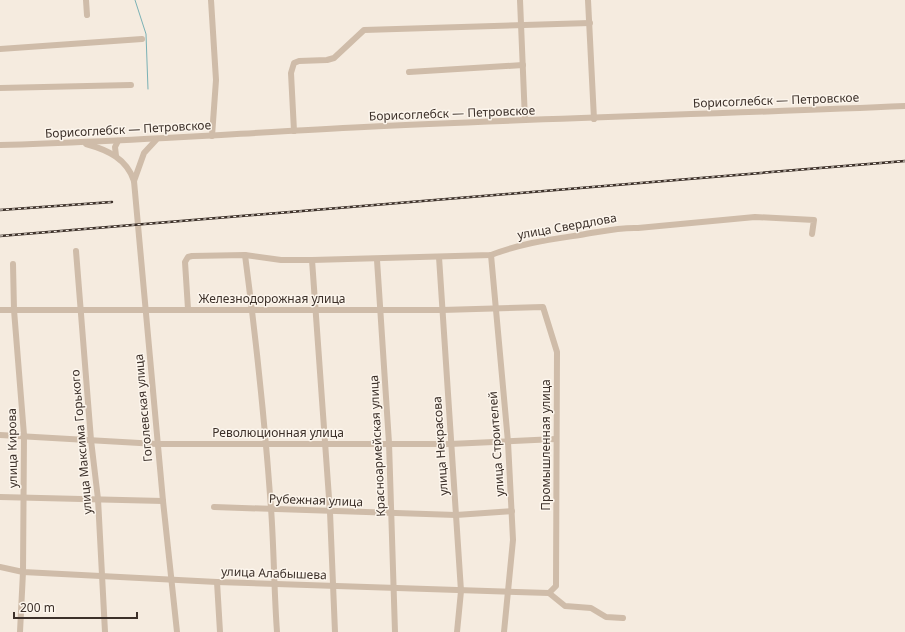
<svg xmlns="http://www.w3.org/2000/svg" width="905" height="632" viewBox="0 0 905 632" font-family="'Noto Sans',sans-serif">
<rect width="100%" height="100%" fill="#f5ebdf"/>
<g fill="none" stroke-linecap="round" stroke-linejoin="round">
<polyline stroke="#7ab1b5" stroke-width="1" points="135,0 146,34 148,89"/>
<g stroke="#cfbca9" stroke-width="6">
<polyline points="86,0 87,15"/>
<polyline points="211,0 216,80 212,136"/>
<polyline points="520,0 525,120"/>
<polyline points="588,0 594,119"/>
<polyline points="0,49 142,39"/>
<polyline points="409,72 523,65"/>
<polyline points="0,88 131,85"/>
<polyline points="294,131 291,73 294,63 299,61 327,60 334,58 364,30 590,23"/>
<path d="M86,144C108,150 127,159 134,181L163,501L177,632"/>
<path d="M0,145C121,142 242,133 364,127C544,118 725,114 905,106"/>
<polyline points="116,156 115,147 118,141"/>
<polyline points="134,181 144,153 156,140"/>
<polyline points="76,251 91,440 98,499 105,632"/>
<path d="M245,255C256,339 265,423 271,508C274,549 274,591 277,632"/>
<polyline points="491,255 508,442 513,540 504,632"/>
<polyline points="439,257 461,591 457,632"/>
<polyline points="312,260 330,512 335,632"/>
<polyline points="377,260 389,443 395,632"/>
<polyline points="13,264 14,310 24,435 23,572 20,632"/>
<path d="M188,309L185,262L188,257L192,256L245,255L281,260H312L491,255C523,243 547,240 580,235C600,232 619,227 638,228L755,217L814,220L812,234"/>
<polyline points="0,310 442,310 543,307 557,352 556,586 549,593"/>
<polyline points="0,435 157,444 450,444 556,439"/>
<polyline points="0,497 163,501"/>
<polyline points="214,507 456,515 512,511"/>
<polyline points="0,567 23,572 217,582 549,593 565,606 591,608 606,617 623,618"/>
<polyline points="217,582 220,632"/>
</g>
<defs>
<g id="rail">
<polyline points="0,210 112,202"/>
<polyline points="0,236 905,161"/>
</g>
</defs>
<use href="#rail" stroke="#3c3029" stroke-width="2.5"/>
<use href="#rail" stroke="#fcf5ec" stroke-width="1" stroke-dasharray="3" stroke-linecap="butt"/>
</g>
<g text-anchor="middle" dominant-baseline="central" stroke-width="3" stroke-linejoin="round" paint-order="stroke">
<g font-size="12" fill="#3c3029" stroke="#fcf5ec">
<text transform="translate(776 100) rotate(-2)">Борисоглебск — Петровское</text>
<text transform="translate(452 113) rotate(-2)">Борисоглебск — Петровское</text>
<text transform="translate(128 129) rotate(-3)">Борисоглебск — Петровское</text>
<text transform="translate(567 226) rotate(-10)">улица Свердлова</text>
<text x="272" y="298">Железнодорожная улица</text>
<text transform="translate(143 408) rotate(-95)">Гоголевская улица</text>
<text x="278" y="432">Революционная улица</text>
<text transform="translate(81 442) rotate(-95)">улица Максима Горького</text>
<text transform="translate(496 444) rotate(-94)">улица Строителей</text>
<text transform="translate(545 445) rotate(-90)">Промышленная улица</text>
<text transform="translate(377 446) rotate(-93)">Красноармейская улица</text>
<text transform="translate(440 446) rotate(-94)">улица Некрасова</text>
<text transform="translate(12 448) rotate(-91)">улица Кирова</text>
<text transform="translate(316 500) rotate(2)">Рубежная улица</text>
<text transform="translate(274 573) rotate(2)">улица Алабышева</text>
</g>
</g>
<path d="M14 612v6h123v-6" fill="none" stroke="#3c3029" stroke-width="2"/>
<text x="20" y="612" font-size="12" fill="#3c3029" stroke="#fcf5ec" stroke-width="3" paint-order="stroke">200 m</text>
</svg>
